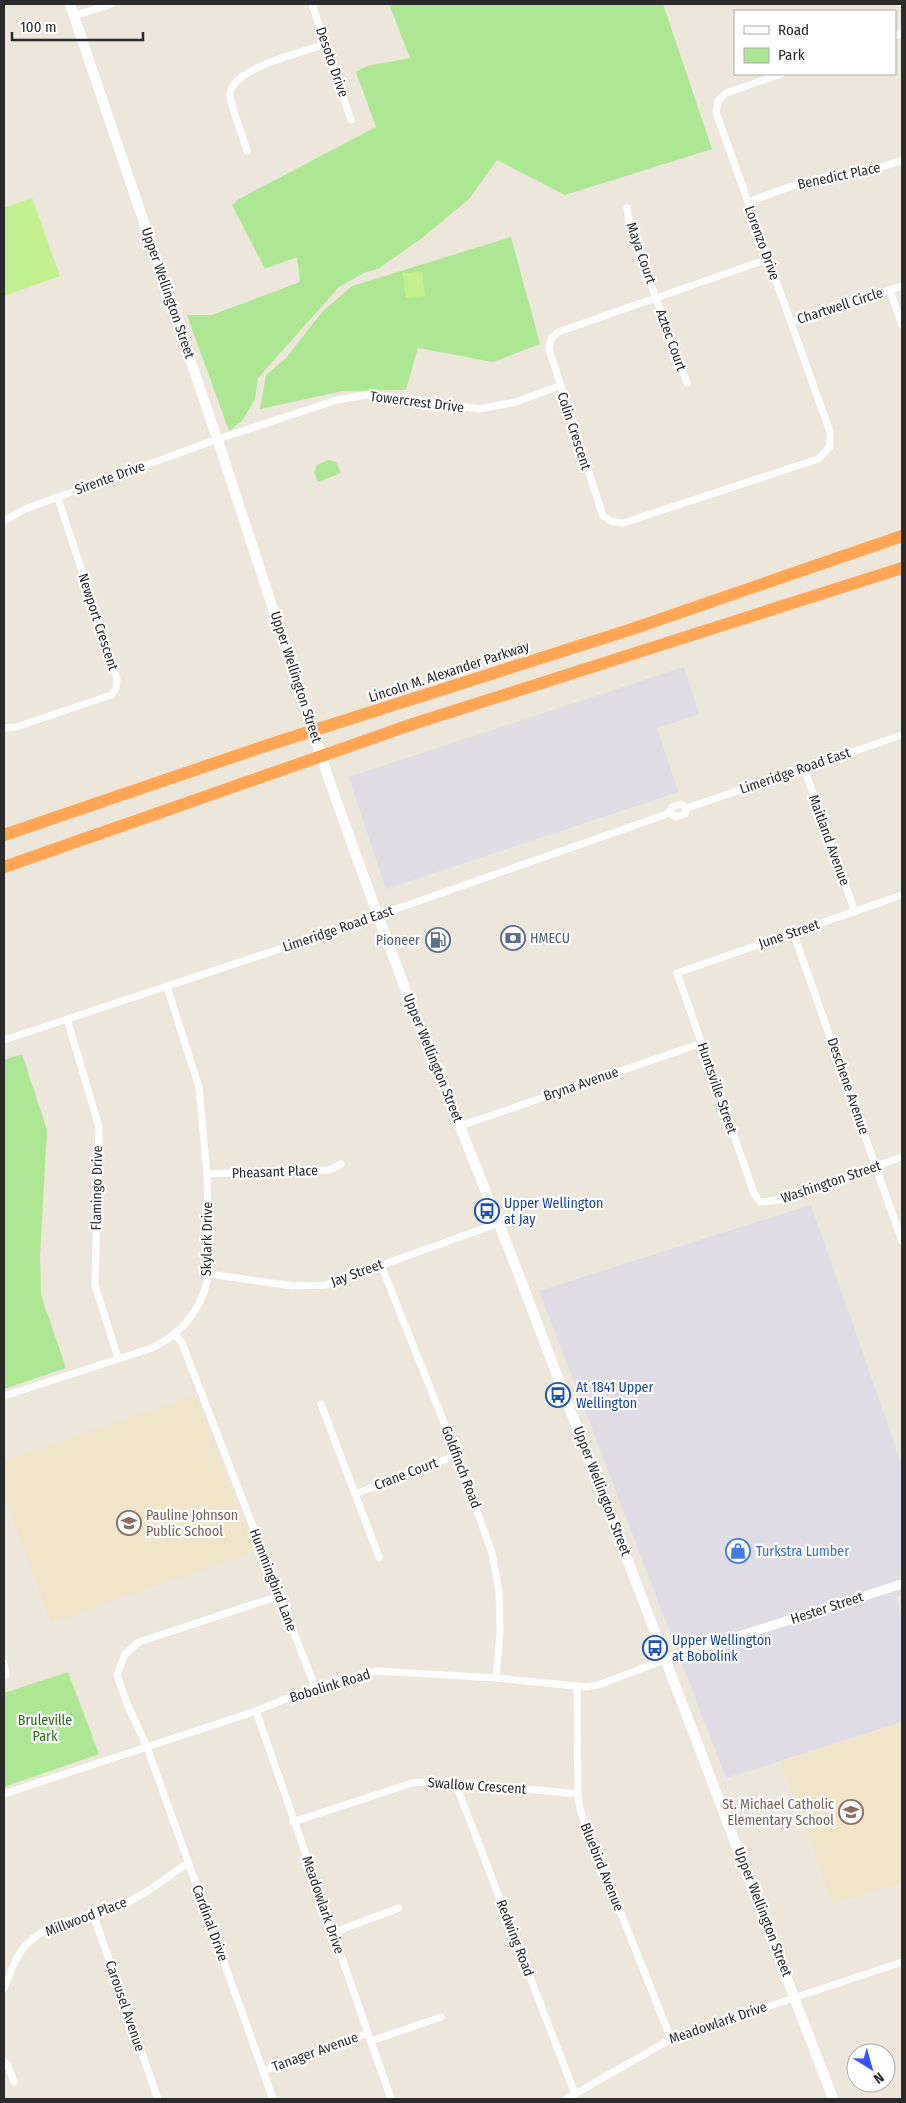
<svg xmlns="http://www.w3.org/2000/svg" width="906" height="2103" viewBox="0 0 906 2103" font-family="'Fira Sans Condensed',sans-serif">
<rect width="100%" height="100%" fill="#ede6db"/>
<g fill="#dfdce5">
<polygon points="684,667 699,714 657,728 678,792 386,889 349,777"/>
<polygon points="811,1205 902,1465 902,1595 896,1597 902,1617 902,1722 726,1778 539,1291"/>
</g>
<g fill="#f0e5c9">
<polygon points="195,1396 255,1551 51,1623 4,1494 4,1461"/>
<polygon points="902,1722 902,1883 833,1904 781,1762"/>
</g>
<g fill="#ace893">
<polygon points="389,4 663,4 712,149 565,195 497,160 469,199 422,238 378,269 366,272 339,287 258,378 255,399 242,421 229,431 187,315 212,315 300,282 297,257 265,269 232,205 239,199 376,127 356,72 367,66 410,58"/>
<polygon points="511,237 540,344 493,362 418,348 406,390 343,391 260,409 266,375 286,358 322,312 352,286"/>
<polygon points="328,460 336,462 341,473 318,482 314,473 317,465"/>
<polygon points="22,1054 47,1130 40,1255 41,1295 66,1368 4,1389 4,1060"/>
<polygon points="68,1672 99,1754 4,1787 4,1693"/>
</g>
<g fill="#c2f08e">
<polygon points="32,198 60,276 4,296 4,208"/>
<polygon points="417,271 422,272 425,296 406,298 402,272 409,273"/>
</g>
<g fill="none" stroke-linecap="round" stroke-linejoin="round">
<g stroke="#fff" stroke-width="7">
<polyline points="312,4 351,120"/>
<polyline points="902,4 902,5"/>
<polyline points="74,16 112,4"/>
<polyline points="895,36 902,33"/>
<path d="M247,151C244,139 230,104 230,95C230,68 304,52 326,44"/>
<polyline points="748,202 806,181 885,166 902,160"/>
<polyline points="627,208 629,224 687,383"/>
<polyline points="768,259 558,332 551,339 549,349 603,516 611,521 623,523 818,459 830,447 830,432 716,112 718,101 726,93 781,74"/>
<polyline points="890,290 902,325"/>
<polyline points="791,322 902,286"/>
<polyline points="4,521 25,509 218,439 337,400 366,395 398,397 479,409 516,402 559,386"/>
<polyline points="4,728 16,727 111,695 116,689 117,679 58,498"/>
<polyline points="804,768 855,912"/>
<polyline points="670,813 676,817 685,814 687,808"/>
<polyline points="902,895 677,973 754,1193 760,1202 780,1200 902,1157"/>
<polyline points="793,932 902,1241"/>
<polyline points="67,1019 99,1127 95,1285 118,1358"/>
<polyline points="4,1040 322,935 670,813 672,807 681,804 687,808 902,735"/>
<polyline points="460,1126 702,1043"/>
<polyline points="207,1174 329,1170 341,1164"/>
<polyline points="381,1265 457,1455 492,1553 499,1592 500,1631 496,1678"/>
<polyline points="209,1274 293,1286 326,1285 499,1223"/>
<polyline points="175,1334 182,1343 315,1687"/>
<path d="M4,1396L152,1348C187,1331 209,1300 209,1261L207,1174L199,1087L167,987"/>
<polyline points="321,1404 379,1557"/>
<polyline points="355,1494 457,1455"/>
<polyline points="4,1663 6,1675"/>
<polyline points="577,1686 578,1794 580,1810 671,2039"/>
<polyline points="256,1711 391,2099"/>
<polyline points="455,1782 575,2094"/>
<polyline points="4,1794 256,1711 315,1687 377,1671 496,1678 586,1687 598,1685 667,1659"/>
<polyline points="293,1822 412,1783 441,1781 578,1794"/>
<polyline points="93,1914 158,2099"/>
<polyline points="332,1933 399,1908"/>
<path d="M4,1988C10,1974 16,1955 27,1944C47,1922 92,1916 119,1906C144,1896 166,1878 188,1863"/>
<polyline points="371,2041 441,2017"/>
<polyline points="4,2062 8,2066 14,2082"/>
<polyline points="263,2071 368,2033"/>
<polyline points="273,2099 147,1747 128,1706 117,1675 125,1654 139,1642 279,1596"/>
<polyline points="566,2099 671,2039 902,1962"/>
</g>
<polyline stroke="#fff" stroke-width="9" points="667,1659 902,1584"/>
<polyline stroke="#fff" stroke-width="10" points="70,4 223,456 328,777 370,894 408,996 512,1257 833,2099"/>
<g stroke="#ffa554" stroke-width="12">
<polyline points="4,835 268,745 629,630 902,536"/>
<polyline points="4,867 413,724 902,568"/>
</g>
</g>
<defs>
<symbol id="bank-ring" viewBox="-11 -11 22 22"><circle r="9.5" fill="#fff" stroke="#5c6f8a" stroke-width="1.5"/><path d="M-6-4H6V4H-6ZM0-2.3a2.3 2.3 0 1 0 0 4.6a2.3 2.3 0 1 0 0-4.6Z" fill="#5c6f8a"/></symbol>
<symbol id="fuel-ring" viewBox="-11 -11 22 22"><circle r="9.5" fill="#fff" stroke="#5c6f8a" stroke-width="1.5"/><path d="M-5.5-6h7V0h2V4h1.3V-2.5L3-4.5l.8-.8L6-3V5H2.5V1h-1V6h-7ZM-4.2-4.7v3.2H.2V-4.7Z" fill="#5c6f8a"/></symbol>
<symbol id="bus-ring" viewBox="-11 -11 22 22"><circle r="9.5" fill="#fff" stroke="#1a4fb4" stroke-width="1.5"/><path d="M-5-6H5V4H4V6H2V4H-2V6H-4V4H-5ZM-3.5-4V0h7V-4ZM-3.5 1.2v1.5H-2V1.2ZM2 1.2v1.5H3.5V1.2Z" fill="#1a4fb4"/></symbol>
<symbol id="school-ring" viewBox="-11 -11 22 22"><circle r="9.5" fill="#fff" stroke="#8d6e63" stroke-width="1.5"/><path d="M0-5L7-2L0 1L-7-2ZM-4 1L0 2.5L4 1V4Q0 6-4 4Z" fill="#8d6e63"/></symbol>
<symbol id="shop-ring" viewBox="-11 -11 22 22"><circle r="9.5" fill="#fff" stroke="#3f7fe0" stroke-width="1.5"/><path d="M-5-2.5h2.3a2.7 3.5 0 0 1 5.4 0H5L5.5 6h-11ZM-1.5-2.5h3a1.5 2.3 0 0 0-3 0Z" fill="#3f7fe0"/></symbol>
</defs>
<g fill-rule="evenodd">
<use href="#bank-ring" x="499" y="924" width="28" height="28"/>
<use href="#fuel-ring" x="424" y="926" width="28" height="28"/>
<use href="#bus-ring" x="473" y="1197" width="28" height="28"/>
<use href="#bus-ring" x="544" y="1381" width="28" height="28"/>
<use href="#school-ring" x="115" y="1509" width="28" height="28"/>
<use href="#shop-ring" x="724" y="1537" width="28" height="28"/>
<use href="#bus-ring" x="641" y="1634" width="28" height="28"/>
<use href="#school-ring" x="837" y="1798" width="28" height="28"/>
</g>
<g text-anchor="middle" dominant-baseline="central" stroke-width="4.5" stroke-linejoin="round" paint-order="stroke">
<g font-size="14" fill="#2a2a2a" stroke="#fff">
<text transform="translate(332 62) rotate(71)">Desoto Drive</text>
<text transform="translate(839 176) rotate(-12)">Benedict Place</text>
<text transform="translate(762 243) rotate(70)">Lorenzo Drive</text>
<text transform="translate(641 253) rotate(71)">Maya Court</text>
<text transform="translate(168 293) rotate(71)">Upper Wellington Street</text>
<text transform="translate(840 306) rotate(-18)">Chartwell Circle</text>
<text transform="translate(671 340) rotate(70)">Aztec Court</text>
<text transform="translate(417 402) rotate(7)">Towercrest Drive</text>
<text transform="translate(574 431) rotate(72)">Colin Crescent</text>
<text transform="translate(110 478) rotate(-20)">Sirente Drive</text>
<text transform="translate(98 622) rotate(72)">Newport Crescent</text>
<text transform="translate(449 672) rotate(-18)">Lincoln M. Alexander Parkway</text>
<text transform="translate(296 677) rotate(72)">Upper Wellington Street</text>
<text transform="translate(795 771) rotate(-19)">Limeridge Road East</text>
<text transform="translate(829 840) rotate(70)">Maitland Avenue</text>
<text transform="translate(338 929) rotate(-19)">Limeridge Road East</text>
<text transform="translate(789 934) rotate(-19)">June Street</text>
<text transform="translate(433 1058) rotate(68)">Upper Wellington Street</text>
<text transform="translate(581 1084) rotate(-19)">Bryna Avenue</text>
<text transform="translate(848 1086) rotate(71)">Deschene Avenue</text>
<text transform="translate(717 1088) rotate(71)">Huntsville Street</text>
<text transform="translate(275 1172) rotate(-2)">Pheasant Place</text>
<text transform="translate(831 1182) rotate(-19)">Washington Street</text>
<text transform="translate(97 1188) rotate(-89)">Flamingo Drive</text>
<text transform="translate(207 1239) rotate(-89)">Skylark Drive</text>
<text transform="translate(357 1273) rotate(-20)">Jay Street</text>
<text transform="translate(461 1467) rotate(69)">Goldfinch Road</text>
<text transform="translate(406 1474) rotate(-21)">Crane Court</text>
<text transform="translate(602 1491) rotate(69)">Upper Wellington Street</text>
<text transform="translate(273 1580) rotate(69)">Hummingbird Lane</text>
<text transform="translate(827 1608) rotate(-18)">Hester Street</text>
<text transform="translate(330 1686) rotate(-17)">Bobolink Road</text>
<text transform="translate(477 1786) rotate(4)">Swallow Crescent</text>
<text transform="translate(602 1867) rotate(68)">Bluebird Avenue</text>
<text transform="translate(323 1905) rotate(71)">Meadowlark Drive</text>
<text transform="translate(763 1912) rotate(69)">Upper Wellington Street</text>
<text transform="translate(86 1917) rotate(-21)">Millwood Place</text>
<text transform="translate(210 1923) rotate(70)">Cardinal Drive</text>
<text transform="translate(515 1938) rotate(69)">Redwing Road</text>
<text transform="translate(125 2006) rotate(71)">Carousel Avenue</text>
<text transform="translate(718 2023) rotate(-19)">Meadowlark Drive</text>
<text transform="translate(315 2052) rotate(-20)">Tanager Avenue</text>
</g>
<g font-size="14" fill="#4e5e75" stroke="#fff" text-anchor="start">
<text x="530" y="938">HMECU</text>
<text x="420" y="940" text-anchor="end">Pioneer</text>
</g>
<g font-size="14" fill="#164399" stroke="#fff" text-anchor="start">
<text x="504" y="1203">Upper Wellington<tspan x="504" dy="16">at Jay</tspan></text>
<text x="576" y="1387">At 1841 Upper<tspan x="576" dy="16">Wellington</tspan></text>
<text x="672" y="1640">Upper Wellington<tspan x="672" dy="16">at Bobolink</tspan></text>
</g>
<g font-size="14" fill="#785e54" stroke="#fff" text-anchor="start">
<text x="146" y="1515">Pauline Johnson<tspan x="146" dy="16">Public School</tspan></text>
<text x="834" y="1804" text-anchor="end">St. Michael Catholic<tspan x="834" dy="16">Elementary School</tspan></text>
</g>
<g font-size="14" fill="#366cbe" stroke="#fff" text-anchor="start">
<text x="756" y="1551">Turkstra Lumber</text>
</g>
<g font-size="14" fill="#236c15" stroke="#fff">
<text x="45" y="1720">Bruleville<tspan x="45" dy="16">Park</tspan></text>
</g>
</g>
<rect width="906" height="2103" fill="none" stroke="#2a2a2a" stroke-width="10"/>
<rect x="734" y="10" width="162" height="65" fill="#ffffff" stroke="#aaaaaa"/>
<rect x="744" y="26" width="25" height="8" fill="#ffffff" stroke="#aaaaaa"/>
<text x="778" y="35" font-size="15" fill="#2a2a2a">Road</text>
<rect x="744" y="48" width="25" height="15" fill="#ace893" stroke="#aaaaaa"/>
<text x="778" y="60" font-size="15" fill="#2a2a2a">Park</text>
<g transform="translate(871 2068) rotate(143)"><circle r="24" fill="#ffffff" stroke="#aaaaaa"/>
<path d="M0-4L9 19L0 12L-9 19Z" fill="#3653ff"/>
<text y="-8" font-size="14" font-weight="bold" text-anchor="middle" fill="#2a2a2a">N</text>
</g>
<path d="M12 32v8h131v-8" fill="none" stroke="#2a2a2a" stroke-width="2.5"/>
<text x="20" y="32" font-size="15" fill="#2a2a2a" stroke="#ffffff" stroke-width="4" paint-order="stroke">100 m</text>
</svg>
